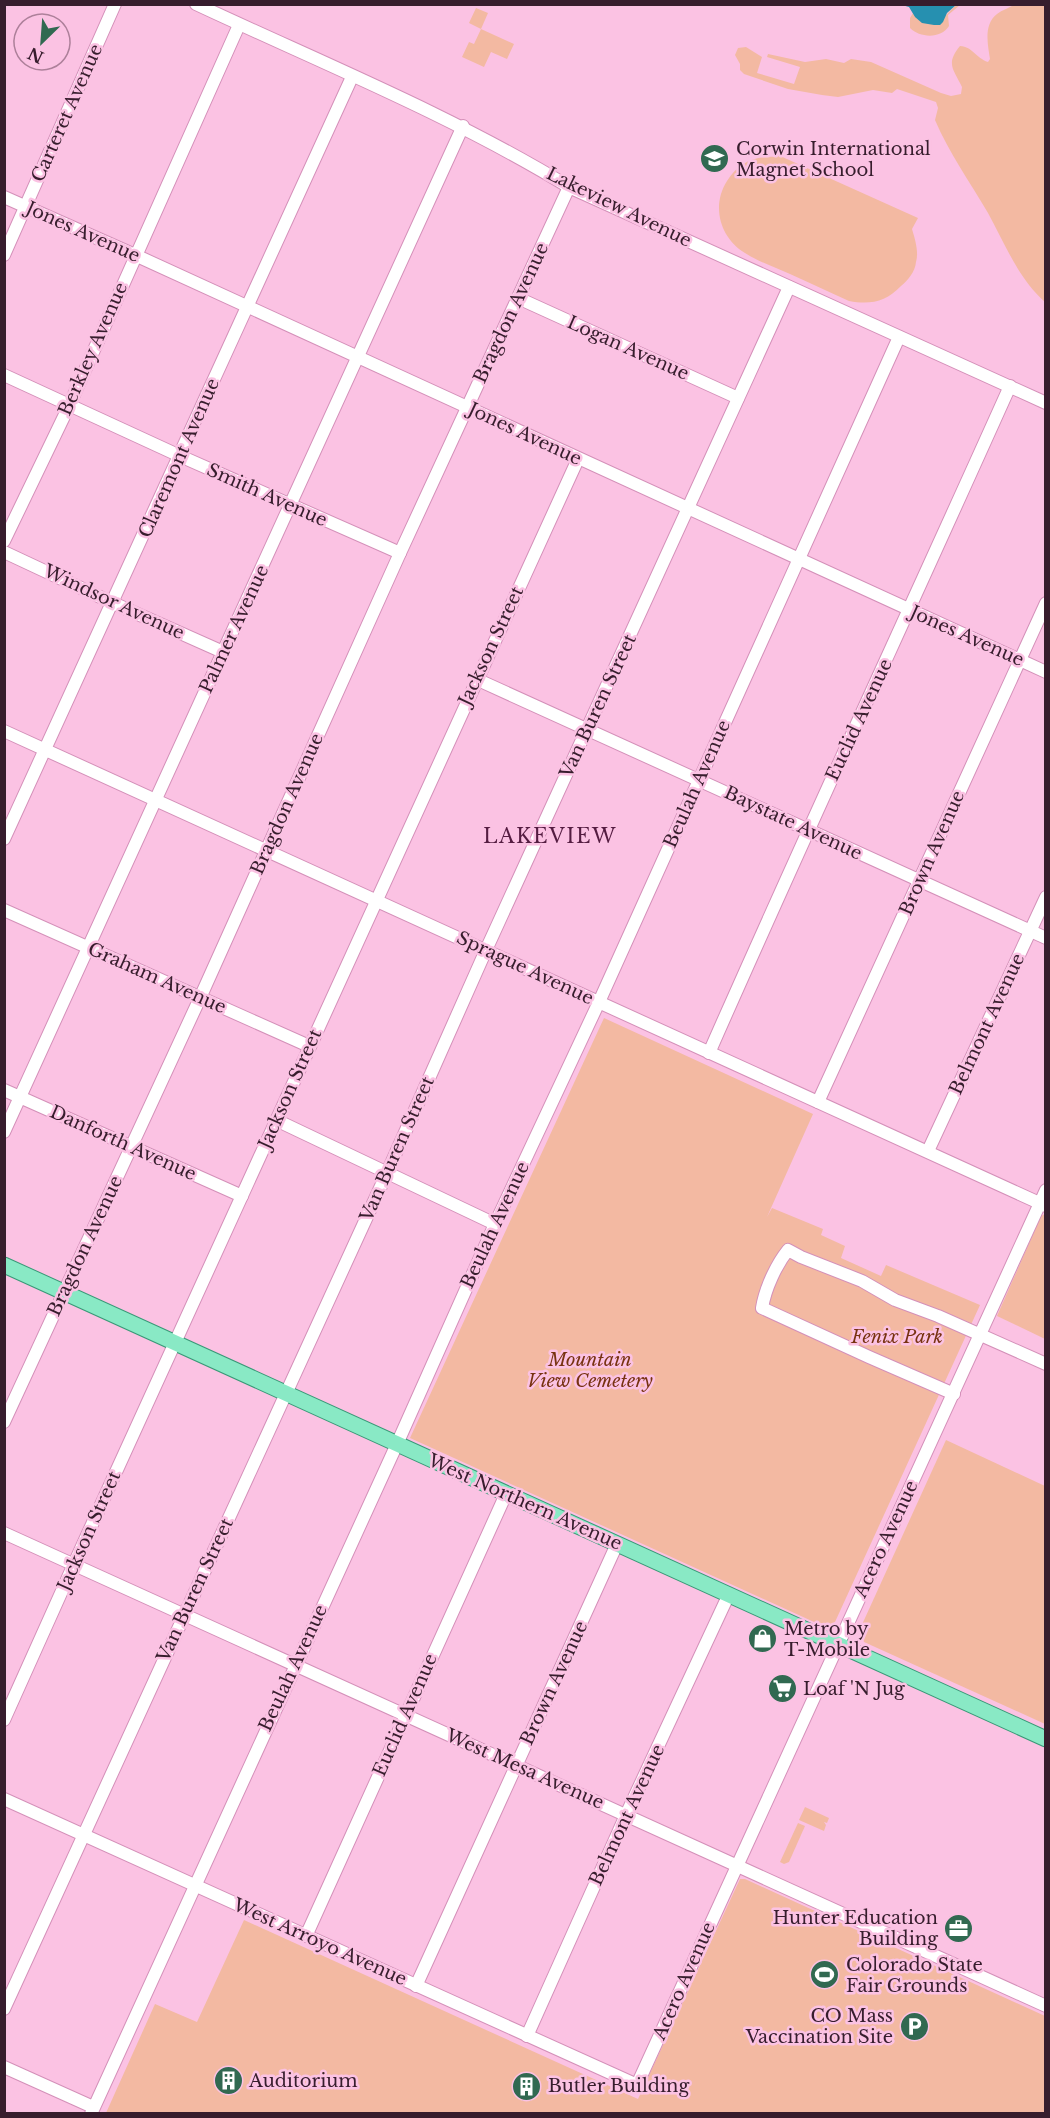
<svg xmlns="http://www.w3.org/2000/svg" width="1050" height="2118" viewBox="0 0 1050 2118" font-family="'Libre Baskerville',serif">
<rect width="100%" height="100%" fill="#fbc2e3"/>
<g fill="#f3b9a2">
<path d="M956,5H960L948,15L949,26C941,39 920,38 910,28V18L913,13L915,17L945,16Z"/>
<path d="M1014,5H1045V302C1018,278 1005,244 988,213C970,182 949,153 935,120L938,108L936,102L897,89L892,93L873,90L838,97L822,95L788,89L744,74L740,70V64L735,55L738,48L746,47L762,57L757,73L794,84L800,67L767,57L768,54L805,62L826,59L844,63L851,59L871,62L941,93L951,96L961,94L962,87C954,70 945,64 960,46C973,47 976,58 988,62L990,59C988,45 983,25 997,14C1002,10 1009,8 1014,5Z"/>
<polygon points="476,8 488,13 481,29 514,44 507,59 491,52 484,67 462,57 469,42 474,44 481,29 469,23"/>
<path d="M778,155L918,218L912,229C915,239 919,252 916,262C915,272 908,280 901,286C886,302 870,305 849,301C829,292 810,283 790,274C775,267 759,262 745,253C720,238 711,206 727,181C738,163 756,155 777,157Z"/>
<polygon points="604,1018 813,1114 767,1217 772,1208 823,1229 821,1235 845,1246 841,1258 881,1276 886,1265 980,1305 835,1622 825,1627 410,1438"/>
<polygon points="1045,1214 1045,1339 997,1316 1041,1216"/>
<polygon points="946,1440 1045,1486 1045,1724 864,1642 860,1629"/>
<polygon points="805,1807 829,1818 827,1823 824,1822 826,1825 824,1831 799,1820"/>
<polygon points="798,1823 805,1826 789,1862 784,1864 780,1862"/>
<polygon points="740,1879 745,1879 1045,2016 1045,2113 106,2113 155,2004 197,2022 244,1920 638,2099"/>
</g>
<polygon fill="#2690b0" points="902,5 956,5 947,13 943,22 940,25 934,25 922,23 915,17 909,7"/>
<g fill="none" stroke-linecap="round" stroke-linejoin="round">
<defs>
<g id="minor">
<path d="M196,4C322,63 451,115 569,187L1046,403"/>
<polyline points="4,197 135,255 1046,672"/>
<polyline points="4,255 115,4"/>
<polyline points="518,298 738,398"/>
<polyline points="4,375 180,456 400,553"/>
<polyline points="4,541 69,406 239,25"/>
<polyline points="4,552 113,603 223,652"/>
<polyline points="476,679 1046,938"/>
<polyline points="4,731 1046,1206"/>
<polyline points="4,839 352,77"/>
<polyline points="4,910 309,1046"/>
<path d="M709,1053C807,830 910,609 1010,386"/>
<polyline points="4,1090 242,1196"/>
<polyline points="818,1102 1046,603"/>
<polyline points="276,1120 495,1224"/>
<polyline points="4,1132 463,126"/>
<polyline points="928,1151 1046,897"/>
<path d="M954,1394L869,1357L762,1308C765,1289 776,1265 788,1250L801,1257L862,1281L895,1300L938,1316L1046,1364"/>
<polyline points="4,1422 200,998 400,553 569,187"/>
<polyline points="4,1533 1046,2006"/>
<polyline points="4,1720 74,1564 578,459"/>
<polyline points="4,1799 637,2085 1046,1190"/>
<polyline points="306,1936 506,1494"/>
<polyline points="416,1986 617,1544"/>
<polyline points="4,2009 387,1173 486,950 789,287"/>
<polyline points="527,2036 626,1815 729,1594"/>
<polyline points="4,2067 93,2107"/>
<polyline points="91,2114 397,1444 495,1224 599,1002 899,337"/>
</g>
<polyline id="major" points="4,1265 1046,1739"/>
</defs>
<use href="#minor" stroke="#d490b9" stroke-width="14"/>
<use href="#major" stroke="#399877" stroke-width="17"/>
<use href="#minor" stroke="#fff" stroke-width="12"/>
<use href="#major" stroke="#89e9c5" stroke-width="15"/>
</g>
<defs>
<symbol id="school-disc" viewBox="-11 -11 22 22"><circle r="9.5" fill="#316951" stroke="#fbc2e3"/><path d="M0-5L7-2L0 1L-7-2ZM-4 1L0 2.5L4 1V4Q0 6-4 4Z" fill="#fff"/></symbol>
<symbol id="shop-disc" viewBox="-11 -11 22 22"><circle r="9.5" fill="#316951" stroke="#fbc2e3"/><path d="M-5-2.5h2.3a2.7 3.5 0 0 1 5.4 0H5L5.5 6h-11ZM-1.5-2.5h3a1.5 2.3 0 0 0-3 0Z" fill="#fff"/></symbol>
<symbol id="supermarket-disc" viewBox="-11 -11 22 22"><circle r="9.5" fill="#316951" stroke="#fbc2e3"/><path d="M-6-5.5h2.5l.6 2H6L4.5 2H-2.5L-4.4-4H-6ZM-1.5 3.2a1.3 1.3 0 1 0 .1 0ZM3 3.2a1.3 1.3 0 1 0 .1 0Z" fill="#fff"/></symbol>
<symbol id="office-disc" viewBox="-11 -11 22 22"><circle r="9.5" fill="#316951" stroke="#fbc2e3"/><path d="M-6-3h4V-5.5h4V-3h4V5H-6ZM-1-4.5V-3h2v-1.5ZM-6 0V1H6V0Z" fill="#fff"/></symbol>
<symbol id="stadium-disc" viewBox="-11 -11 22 22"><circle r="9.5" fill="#316951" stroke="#fbc2e3"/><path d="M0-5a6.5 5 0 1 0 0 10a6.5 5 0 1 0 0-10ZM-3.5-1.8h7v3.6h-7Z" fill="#fff"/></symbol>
<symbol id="parking-disc" viewBox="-11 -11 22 22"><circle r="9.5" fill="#316951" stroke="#fbc2e3"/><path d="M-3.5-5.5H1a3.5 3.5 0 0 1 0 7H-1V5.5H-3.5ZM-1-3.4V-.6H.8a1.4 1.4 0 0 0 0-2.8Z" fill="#fff"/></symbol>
<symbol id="building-disc" viewBox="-11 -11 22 22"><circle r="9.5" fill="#316951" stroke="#fbc2e3"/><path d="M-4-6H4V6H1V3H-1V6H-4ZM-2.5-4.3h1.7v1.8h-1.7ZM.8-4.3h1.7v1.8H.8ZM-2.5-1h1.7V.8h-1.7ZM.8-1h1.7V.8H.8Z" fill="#fff"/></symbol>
</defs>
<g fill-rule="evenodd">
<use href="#school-disc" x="698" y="142" width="33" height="33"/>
<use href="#shop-disc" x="746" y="1622" width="33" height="33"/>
<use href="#supermarket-disc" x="766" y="1672" width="33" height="33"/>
<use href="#office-disc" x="942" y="1912" width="33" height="33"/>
<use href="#stadium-disc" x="808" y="1958" width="33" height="33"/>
<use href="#parking-disc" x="898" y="2010" width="33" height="33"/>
<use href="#building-disc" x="212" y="2064" width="33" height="33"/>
<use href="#building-disc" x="510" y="2070" width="33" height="33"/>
</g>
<g text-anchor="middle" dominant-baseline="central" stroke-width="5" stroke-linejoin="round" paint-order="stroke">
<g font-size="18" fill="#371d2d" stroke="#fbc2e3">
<text transform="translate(67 113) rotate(-66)">Carteret Avenue</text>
<text transform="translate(619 207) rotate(26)">Lakeview Avenue</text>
<text transform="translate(83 232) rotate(24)">Jones Avenue</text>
<text transform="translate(511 313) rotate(-65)">Bragdon Avenue</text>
<text transform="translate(628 348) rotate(24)">Logan Avenue</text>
<text transform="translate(93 349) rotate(-66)">Berkley Avenue</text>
<text transform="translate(525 434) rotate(25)">Jones Avenue</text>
<text transform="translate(179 458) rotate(-66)">Claremont Avenue</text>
<text transform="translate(267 495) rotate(24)">Smith Avenue</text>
<text transform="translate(114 602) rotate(25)">Windsor Avenue</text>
<text transform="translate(234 629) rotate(-65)">Palmer Avenue</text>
<text transform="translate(967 636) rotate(24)">Jones Avenue</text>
<text transform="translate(491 646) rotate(-65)">Jackson Street</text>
<text transform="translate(598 706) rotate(-65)">Van Buren Street</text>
<text transform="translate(859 720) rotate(-65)">Euclid Avenue</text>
<text transform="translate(697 784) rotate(-66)">Beulah Avenue</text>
<text transform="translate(287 804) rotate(-66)">Bragdon Avenue</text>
<text transform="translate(793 823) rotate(25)">Baystate Avenue</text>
<text transform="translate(932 853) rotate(-66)">Brown Avenue</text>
<text transform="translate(525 968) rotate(25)">Sprague Avenue</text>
<text transform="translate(157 978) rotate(24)">Graham Avenue</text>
<text transform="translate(987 1024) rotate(-65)">Belmont Avenue</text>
<text transform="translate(290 1089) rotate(-66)">Jackson Street</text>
<text transform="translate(123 1143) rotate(24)">Danforth Avenue</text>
<text transform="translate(397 1149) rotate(-66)">Van Buren Street</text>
<text transform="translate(495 1225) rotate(-65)">Beulah Avenue</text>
<text transform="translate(85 1246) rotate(-65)">Bragdon Avenue</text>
<text transform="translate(525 1502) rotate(24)">West Northern Avenue</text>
<text transform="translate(89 1531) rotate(-66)">Jackson Street</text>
<text transform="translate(886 1539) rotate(-65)">Acero Avenue</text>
<text transform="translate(195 1590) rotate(-65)">Van Buren Street</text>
<text transform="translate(293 1668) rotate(-65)">Beulah Avenue</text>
<text transform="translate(554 1683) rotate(-65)">Brown Avenue</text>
<text transform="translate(405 1715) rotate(-66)">Euclid Avenue</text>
<text transform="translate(525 1769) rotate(24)">West Mesa Avenue</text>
<text transform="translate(627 1815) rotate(-65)">Belmont Avenue</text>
<text transform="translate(320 1942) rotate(24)">West Arroyo Avenue</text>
<text transform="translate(684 1981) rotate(-66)">Acero Avenue</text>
</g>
<g font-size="18" fill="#371d2d" stroke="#fbc2e3" text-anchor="start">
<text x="736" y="149">Corwin International<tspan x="736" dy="21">Magnet School</tspan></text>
<text x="784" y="1629">Metro by<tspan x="784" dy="21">T-Mobile</tspan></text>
<text x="803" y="1689">Loaf 'N Jug</text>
<text x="938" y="1918" text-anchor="end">Hunter Education<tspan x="938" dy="21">Building</tspan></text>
<text x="846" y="1965">Colorado State<tspan x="846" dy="21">Fair Grounds</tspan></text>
<text x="893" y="2016" text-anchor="end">CO Mass<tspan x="893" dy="21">Vaccination Site</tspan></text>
<text x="249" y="2081">Auditorium</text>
<text x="548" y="2086">Butler Building</text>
</g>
<g font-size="18" font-style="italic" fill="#773210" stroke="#fbc2e3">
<text x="897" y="1337">Fenix Park</text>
<text x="590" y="1360">Mountain<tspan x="590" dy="21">View Cemetery</tspan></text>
</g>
<g font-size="20" letter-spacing="1.5" fill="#541c41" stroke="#fbc2e3">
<text x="550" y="836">LAKEVIEW</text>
</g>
</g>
<rect width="1050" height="2118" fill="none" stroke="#371d2d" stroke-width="12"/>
<g transform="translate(42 42) rotate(205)"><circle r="28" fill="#fbc2e3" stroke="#ad809a" stroke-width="1.5"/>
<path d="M0-4.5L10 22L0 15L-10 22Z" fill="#316951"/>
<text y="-9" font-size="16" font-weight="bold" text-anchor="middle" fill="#371d2d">N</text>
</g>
</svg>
